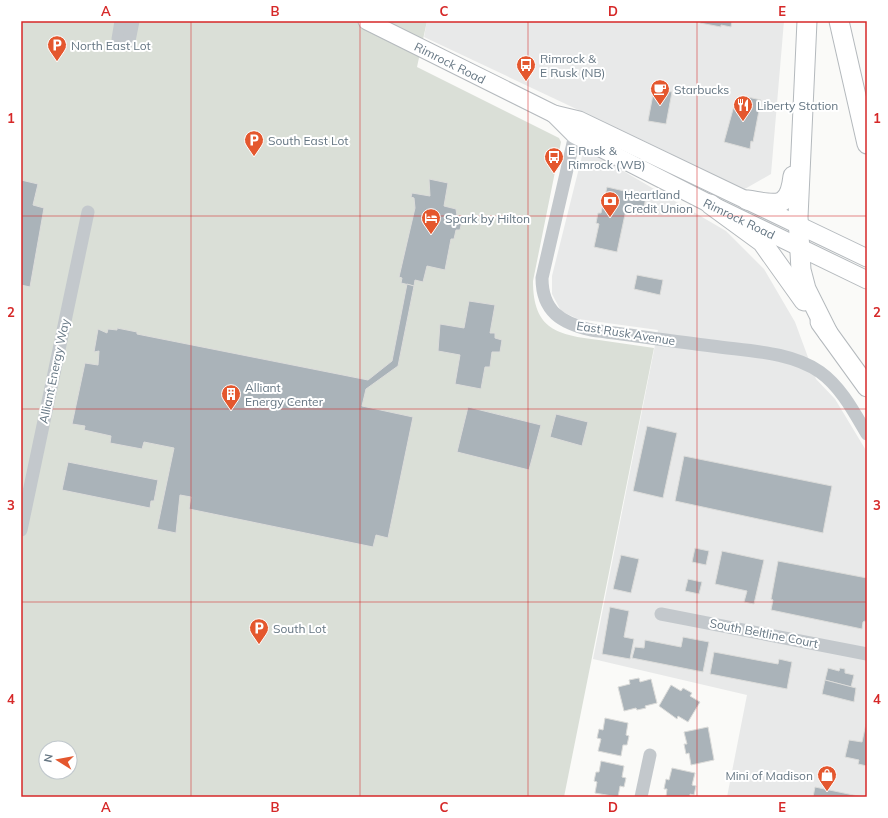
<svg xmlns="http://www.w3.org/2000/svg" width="888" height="818" viewBox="0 0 888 818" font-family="Mulish,sans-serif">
<rect width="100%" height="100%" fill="#fafaf8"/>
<g fill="#e8e9e9">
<polygon points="427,21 784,21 771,174 743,190 659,148 424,37"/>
<polygon points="589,151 726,231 764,269 795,322 816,379 835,399 867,452 867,797 727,797 747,695 593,659 658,330 578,319 561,311 552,294 552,276 582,156"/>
</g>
<path fill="#dadfd7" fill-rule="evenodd" d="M21,21H427L417,67L559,138L561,142L533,281C533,330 558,335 599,340C617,343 636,345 654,348L564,797H21ZM46,748H70V772H46Z"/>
<g fill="#aab3b9" stroke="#dcdcda">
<polygon points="701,21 732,21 731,27 721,25 721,27 700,23"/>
<polygon points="654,89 672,92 666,124 648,121"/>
<polygon points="743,96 761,100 753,142 751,141 750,149 724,142 735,102 741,104"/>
<polygon points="429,179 448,183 444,206 456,209 457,216 463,216 460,230 456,230 454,239 451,239 445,270 427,266 423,282 415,280 414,286 401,283 402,278 399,277 415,208 414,198 411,197 412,193 430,196"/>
<polygon points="21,180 38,184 33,205 44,208 30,287 21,285"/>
<polygon points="607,187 646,196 644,208 627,205 617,252 594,247 599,224 596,223 598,213 601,213"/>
<polygon points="637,275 663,280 660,295 634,289"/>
<polygon points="407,284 414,286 398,366 366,389 362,406 413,417 388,538 376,535 373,547 189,509 191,497 180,495 176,533 157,529 174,448 144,442 142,449 110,443 111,436 84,430 85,426 72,424 85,363 98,365 99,351 94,352 98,329 107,333 108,329 117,330 117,328 137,332 137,334 368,380 392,361"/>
<polygon points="469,301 495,305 490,333 495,333 495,338 502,340 500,352 492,352 490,367 485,367 481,389 455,384 460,355 438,351 440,324 464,328"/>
<polygon points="468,407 541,425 529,470 457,452"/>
<polygon points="556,414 588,422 582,446 550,437"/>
<polygon points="647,426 677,433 663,498 633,491"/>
<polygon points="684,456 832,486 823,533 675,501"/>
<polygon points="68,462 158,480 154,501 151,501 150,508 62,490"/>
<polygon points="695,548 709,551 706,565 692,562"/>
<polygon points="722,551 764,560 754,604 744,602 747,591 715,584"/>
<polygon points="621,555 639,559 631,593 613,589"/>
<polygon points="778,561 867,578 867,622 865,621 863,622 862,629 771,610 773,600 771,599"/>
<polygon points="688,579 702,582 699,594 685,591"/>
<polygon points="610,607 629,611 624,637 634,639 630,659 602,654"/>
<polygon points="683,637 709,642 703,672 632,658 635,647 644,648 645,640 681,647"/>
<polygon points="714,652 778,664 779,659 792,662 787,689 710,674"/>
<polygon points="828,668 839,671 840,668 845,669 845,673 854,675 851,687 825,680"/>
<polygon points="639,678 640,682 651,679 657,703 645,706 646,708 637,710 636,708 624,711 618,687 630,684 629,680"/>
<polygon points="825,680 856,688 854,702 822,694"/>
<polygon points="671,685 681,691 683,688 692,693 690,696 700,702 688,722 678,716 677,719 659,706"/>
<polygon points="605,718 628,723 626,735 629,736 627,745 623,745 621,756 598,751 601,739 597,738 599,729 603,730"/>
<polygon points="867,719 867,766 858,764 859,760 845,757 849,740 862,742"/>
<polygon points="708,727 714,760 691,765 689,753 686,754 684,744 687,744 684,732"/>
<polygon points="601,761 624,766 622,777 626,778 624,787 620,786 618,797 595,793 597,782 594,781 596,772 599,772"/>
<polygon points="672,768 695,773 692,785 696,786 694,795 690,794 690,797 666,797 667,789 664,789 666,779 669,780"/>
<polygon points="815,787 863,797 813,797"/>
</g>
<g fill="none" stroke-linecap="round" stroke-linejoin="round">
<defs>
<g id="major">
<path id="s1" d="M367,21L554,114L579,120L867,258"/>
<path id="s2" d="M554,114L575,135L710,204L867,280"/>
</g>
<g id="highway">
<polyline points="807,21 798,217 801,270 806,289 828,333"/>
<polyline points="839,21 867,144"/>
<path d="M747,200C775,204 789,211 793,176"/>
<polyline points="710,204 762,242 804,301"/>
<polyline points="820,322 867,387"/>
</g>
</defs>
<use href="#major" stroke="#b5babe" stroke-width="19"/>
<use href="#highway" stroke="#b4b9bd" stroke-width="21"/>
<g stroke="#c3c8cc" stroke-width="13">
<polyline points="118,39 121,21"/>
<polyline points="129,41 133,21"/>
<path d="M577,126L542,278C542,312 562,323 591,330C631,335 671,341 712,346C746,351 790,351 820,372C841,387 854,412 867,434"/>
<polyline points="21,530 88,212"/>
<polyline points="661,614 867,654"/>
<polyline points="641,797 650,755"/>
</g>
<use href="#major" stroke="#fff" stroke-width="17"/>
<use href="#highway" stroke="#fff" stroke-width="19"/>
</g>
<path fill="none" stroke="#d62828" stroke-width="1" stroke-opacity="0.55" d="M191,21V797M360,21V797M528,21V797M697,21V797M21,216H867M21,409H867M21,602H867"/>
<defs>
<symbol id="parking-pin" viewBox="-11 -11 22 30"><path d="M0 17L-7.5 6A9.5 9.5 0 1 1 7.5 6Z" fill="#e4572e" stroke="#fff"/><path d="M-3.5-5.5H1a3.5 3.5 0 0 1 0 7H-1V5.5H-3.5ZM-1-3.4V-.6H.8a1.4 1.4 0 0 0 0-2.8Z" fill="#fff"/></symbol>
<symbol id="bus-pin" viewBox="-11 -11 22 30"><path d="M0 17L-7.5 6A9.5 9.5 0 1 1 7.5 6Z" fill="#e4572e" stroke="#fff"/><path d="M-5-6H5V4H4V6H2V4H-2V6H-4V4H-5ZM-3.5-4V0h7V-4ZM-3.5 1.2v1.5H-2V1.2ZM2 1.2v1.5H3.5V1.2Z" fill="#fff"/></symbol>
<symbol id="cafe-pin" viewBox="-11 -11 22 30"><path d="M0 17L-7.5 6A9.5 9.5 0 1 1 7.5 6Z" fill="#e4572e" stroke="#fff"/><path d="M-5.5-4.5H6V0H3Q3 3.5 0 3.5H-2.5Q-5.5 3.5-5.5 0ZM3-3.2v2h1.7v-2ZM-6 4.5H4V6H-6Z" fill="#fff"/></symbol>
<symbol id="restaurant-pin" viewBox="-11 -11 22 30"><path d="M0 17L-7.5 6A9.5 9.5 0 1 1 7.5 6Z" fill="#e4572e" stroke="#fff"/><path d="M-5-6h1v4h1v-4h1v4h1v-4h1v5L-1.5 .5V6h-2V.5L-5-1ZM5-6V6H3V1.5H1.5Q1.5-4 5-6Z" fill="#fff"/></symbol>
<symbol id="bank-pin" viewBox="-11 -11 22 30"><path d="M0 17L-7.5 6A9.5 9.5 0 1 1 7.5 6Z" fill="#e4572e" stroke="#fff"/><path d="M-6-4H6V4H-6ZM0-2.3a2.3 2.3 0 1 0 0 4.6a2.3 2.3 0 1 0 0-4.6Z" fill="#fff"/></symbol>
<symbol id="hotel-pin" viewBox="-11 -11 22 30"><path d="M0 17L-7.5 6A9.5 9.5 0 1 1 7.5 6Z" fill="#e4572e" stroke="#fff"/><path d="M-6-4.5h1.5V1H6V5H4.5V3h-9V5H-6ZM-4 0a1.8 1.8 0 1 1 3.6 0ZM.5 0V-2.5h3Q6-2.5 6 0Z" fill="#fff"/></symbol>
<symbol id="building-pin" viewBox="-11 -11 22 30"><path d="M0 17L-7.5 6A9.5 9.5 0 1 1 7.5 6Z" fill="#e4572e" stroke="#fff"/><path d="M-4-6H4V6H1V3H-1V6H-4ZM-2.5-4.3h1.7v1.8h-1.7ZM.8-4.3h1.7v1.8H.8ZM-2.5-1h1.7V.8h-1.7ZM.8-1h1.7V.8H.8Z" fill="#fff"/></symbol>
<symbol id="shop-pin" viewBox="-11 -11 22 30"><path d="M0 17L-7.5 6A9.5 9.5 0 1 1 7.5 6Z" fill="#e4572e" stroke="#fff"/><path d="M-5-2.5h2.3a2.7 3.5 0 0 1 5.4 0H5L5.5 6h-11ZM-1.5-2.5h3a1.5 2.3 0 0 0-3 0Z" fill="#fff"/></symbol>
</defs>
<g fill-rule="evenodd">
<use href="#parking-pin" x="46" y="34" width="22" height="30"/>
<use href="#bus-pin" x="515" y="54" width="22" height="30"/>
<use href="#cafe-pin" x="649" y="78" width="22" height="30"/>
<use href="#restaurant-pin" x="732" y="94" width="22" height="30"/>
<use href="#parking-pin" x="243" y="129" width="22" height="30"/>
<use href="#bus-pin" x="543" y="146" width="22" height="30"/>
<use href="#bank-pin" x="599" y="190" width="22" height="30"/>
<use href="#hotel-pin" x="420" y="207" width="22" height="30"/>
<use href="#building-pin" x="220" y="383" width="22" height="30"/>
<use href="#parking-pin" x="248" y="617" width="22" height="30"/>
<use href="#shop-pin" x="816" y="764" width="22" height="30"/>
</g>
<g text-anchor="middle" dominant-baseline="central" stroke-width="4" stroke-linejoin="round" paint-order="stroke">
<g font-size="12" fill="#657683" stroke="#fff" text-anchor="start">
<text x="71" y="45">North East Lot</text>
<text x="540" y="58">Rimrock &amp;<tspan x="540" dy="14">E Rusk (NB)</tspan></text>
<text x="674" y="89">Starbucks</text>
<text x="757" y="105">Liberty Station</text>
<text x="268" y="140">South East Lot</text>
<text x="568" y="150">E Rusk &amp;<tspan x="568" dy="14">Rimrock (WB)</tspan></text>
<text x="624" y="194">Heartland<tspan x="624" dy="14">Credit Union</tspan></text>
<text x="445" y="218">Spark by Hilton</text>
<text x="245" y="387">Alliant<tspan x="245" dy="14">Energy Center</tspan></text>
<text x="273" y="628">South Lot</text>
<text x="813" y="775" text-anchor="end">Mini of Madison</text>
</g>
<g font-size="12" fill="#657683" stroke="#fff">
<text stroke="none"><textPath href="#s1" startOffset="93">Rimrock Road</textPath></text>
<text stroke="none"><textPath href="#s2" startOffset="214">Rimrock Road</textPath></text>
<text transform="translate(626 333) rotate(9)">East Rusk Avenue</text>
<text transform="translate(54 371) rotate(-78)">Alliant Energy Way</text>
<text transform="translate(764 633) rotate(11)">South Beltline Court</text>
</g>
</g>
<rect width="888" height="818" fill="none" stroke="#ffffff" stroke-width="44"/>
<g transform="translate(58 760) rotate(281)"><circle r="19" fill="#ffffff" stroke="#c1c8cd"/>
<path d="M0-3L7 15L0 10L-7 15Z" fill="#e4572e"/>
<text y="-6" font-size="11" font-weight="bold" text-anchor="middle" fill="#657683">N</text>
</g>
<rect x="22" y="22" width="844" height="774" fill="none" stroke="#d62828" stroke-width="1.5"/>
<g font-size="13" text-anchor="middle" font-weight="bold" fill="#d62828">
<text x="106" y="16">A</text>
<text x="275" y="16">B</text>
<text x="444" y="16">C</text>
<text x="613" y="16">D</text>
<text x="782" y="16">E</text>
<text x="11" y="123">1</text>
<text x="877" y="123">1</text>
<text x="11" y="317">2</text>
<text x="877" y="317">2</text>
<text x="11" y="510">3</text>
<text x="877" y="510">3</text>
<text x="11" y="704">4</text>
<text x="877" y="704">4</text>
<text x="106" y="812">A</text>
<text x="275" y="812">B</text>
<text x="444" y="812">C</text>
<text x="613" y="812">D</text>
<text x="782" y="812">E</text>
</g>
</svg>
